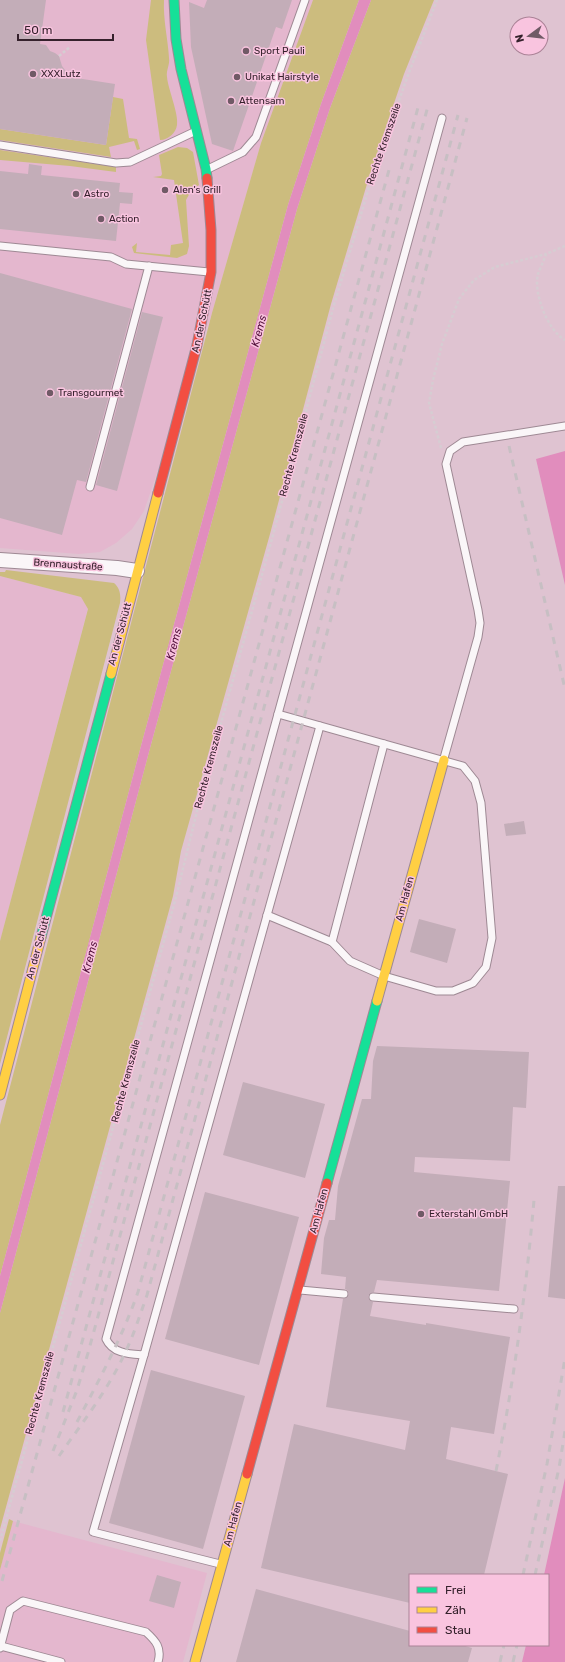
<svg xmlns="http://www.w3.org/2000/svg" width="565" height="1662" viewBox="0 0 565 1662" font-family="Rubik,sans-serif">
<rect width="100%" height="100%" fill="#dfc3d1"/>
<g fill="#e4b7ce">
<polygon points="0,0 313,0 261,143 212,313 144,511 132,529 116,543 100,552 79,554 0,548"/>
<polygon points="0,576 81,597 88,608 0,941"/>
<polygon points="13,1521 207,1573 183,1662 0,1662 0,1570"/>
</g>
<g fill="#ccbc7e">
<path d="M151,0H164C163,20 168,39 169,58C170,65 166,70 167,77C168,89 179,114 177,125C176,133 168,140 160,140L146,40Z"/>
<polygon points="313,0 359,0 321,104 288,205 141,746 0,1276 0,1125 212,313 261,143"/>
<polygon points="371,0 434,0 404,74 370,174 331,304 270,534 181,851 173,896 0,1529 0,1313 150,748 297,209 330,108"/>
<polygon points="113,97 123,99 129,138 137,139 140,149 137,150 134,141 109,147 111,157 0,140 0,129 106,145"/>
<polygon points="178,147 187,148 193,152 199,185 191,191 186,200 189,246 187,254 177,258 134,253 132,247 137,243 136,252 170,255 171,245 183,243 174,180 153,177 161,176 162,174 159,155"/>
<polygon points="0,150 116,167 116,172 70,166 0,160"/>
<path d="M6,570L114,583C120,588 121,595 120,603L0,1064V941L88,609L81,597L0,576V572H5Z"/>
<polygon points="9,1519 13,1521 0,1570 0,1553"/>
</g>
<g fill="#e18dbd">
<polygon points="359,0 371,0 330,108 297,209 150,748 0,1313 0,1276 141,746 288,205 321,104"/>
<polygon points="565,451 565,585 536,459"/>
<polygon points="565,1478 565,1662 522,1662 526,1645 548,1645 548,1575 544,1575"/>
</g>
<g fill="#c3adb8">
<polygon points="0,0 46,0 40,44 46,45 50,51 55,53 59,56 62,66 70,77 115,84 106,145 0,129"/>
<polygon points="207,0 292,0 282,29 276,27 233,151 212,144 191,47 189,2 204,8"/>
<polygon points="29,164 42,166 41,175 120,183 119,192 133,193 132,204 120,203 116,241 0,229 0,171 28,174"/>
<polygon points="0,273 132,309 86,482 77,480 62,535 0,518"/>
<polygon points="142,312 163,317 117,491 96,485"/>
<polygon points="524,821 526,834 506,836 504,824"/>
<polygon points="419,919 456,929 447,963 410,952"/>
<polygon points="377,1046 529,1052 526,1108 513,1107 510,1161 415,1157 414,1172 510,1181 499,1291 377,1280 374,1292 371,1293 368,1296 369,1299 373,1302 370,1316 426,1325 426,1323 510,1337 494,1434 451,1427 446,1459 508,1474 484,1575 410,1575 410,1603 261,1568 294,1424 405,1450 410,1421 326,1407 343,1299 346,1298 349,1294 347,1290 345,1289 346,1277 321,1274 324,1238 329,1220 335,1220 338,1186 362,1099 371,1099 373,1061"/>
<polygon points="243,1082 325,1104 305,1178 223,1155"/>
<polygon points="558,1186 565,1186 565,1299 548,1297"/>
<polygon points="205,1192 299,1217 259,1365 165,1339"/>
<polygon points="151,1370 245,1396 203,1549 109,1523"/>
<polygon points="157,1575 181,1582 174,1608 149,1601"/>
<polygon points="256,1589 410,1631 410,1645 462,1645 472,1648 468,1662 236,1662"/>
</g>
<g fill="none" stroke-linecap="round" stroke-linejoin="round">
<defs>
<g id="lane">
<polyline points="0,145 116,163 130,162 196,131"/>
<polyline points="208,169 243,152 256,137 305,0"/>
<polyline points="0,246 111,257 126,264 209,272"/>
<polyline points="90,487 149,266"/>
<path d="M320,726L144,1355C130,1354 113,1354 106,1339L442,118"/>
<polyline points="444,758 478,637 480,623 478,610 446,464 450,451 463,442 565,426"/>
<polyline points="267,915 332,942 350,961 384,976 436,991 453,991 473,983 486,967 492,938 481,803 475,781 463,766 278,714"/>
<polyline points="332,942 384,744"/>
<polyline points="300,1290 344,1294"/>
<polyline points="373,1297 514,1309"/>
<polyline points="144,1355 93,1532 220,1564"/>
<polyline points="1,1646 61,1662"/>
<path d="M0,1648L10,1610L23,1601L146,1632C156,1641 162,1648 158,1662"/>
</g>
<polyline id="street" points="0,560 117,568 137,571"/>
<g id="fast">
<polyline points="174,0 176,39 181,69 206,169 207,178"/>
<polyline points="41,937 111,674"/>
<polyline points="327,1183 377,1001"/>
</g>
<g id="slow">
<polyline points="111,674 158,493"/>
<polyline points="377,1001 444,760"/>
<polyline points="0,1095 41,937"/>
<polyline points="195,1662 247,1474"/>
</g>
<g id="jam">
<polyline points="158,493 197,345 211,272 211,230 207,178"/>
<polyline points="247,1474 327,1183"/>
</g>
</defs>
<use href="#lane" stroke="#9e8994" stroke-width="9"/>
<use href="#street" stroke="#9e8994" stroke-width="16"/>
<use href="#fast" stroke="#9e8994" stroke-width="11"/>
<use href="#slow" stroke="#9e8994" stroke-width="11"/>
<use href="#jam" stroke="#9e8994" stroke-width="11"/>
<g stroke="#d6cdd2" stroke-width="2.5" stroke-dasharray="3 2" stroke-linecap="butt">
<polyline points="59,56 70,47"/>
<path d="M565,246L546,254C544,261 540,268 538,274C533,293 548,331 565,340"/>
<polyline points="441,448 429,403 433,380 442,344 459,299 474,280 495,267 546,254"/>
<polyline points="0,1541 176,897 200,799 273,535 334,305 373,174 408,75 437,0"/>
</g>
<use href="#lane" stroke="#faf6f8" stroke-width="7"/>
<use href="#street" stroke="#faf6f8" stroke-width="14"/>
<use href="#fast" stroke="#16e098" stroke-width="9"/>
<use href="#slow" stroke="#ffcf43" stroke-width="9"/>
<use href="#jam" stroke="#f24e42" stroke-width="9"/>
<g stroke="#c7bfc3" stroke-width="3" stroke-dasharray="7 7" stroke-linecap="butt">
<polyline points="509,446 565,689"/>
<polyline points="63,1412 419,104"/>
<path d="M77,1422C99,1380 122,1338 138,1292L458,115"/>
<polyline points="53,1451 77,1390 88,1353 428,106"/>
<path d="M59,1456C82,1423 108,1390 125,1353C134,1334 140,1315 147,1295L467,118"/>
<path d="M496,1471C514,1381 526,1291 534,1200"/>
<polyline points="523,1575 547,1464 565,1358"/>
<polyline points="535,1575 559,1468 565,1431"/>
<polyline points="2,1581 389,170"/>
<polyline points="500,1662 504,1645"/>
<polyline points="513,1662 517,1645"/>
</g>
</g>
<g fill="#705a66" stroke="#f9c4df" stroke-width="1.5">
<circle cx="246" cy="51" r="4"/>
<circle cx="33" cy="74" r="4"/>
<circle cx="237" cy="77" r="4"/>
<circle cx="231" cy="101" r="4"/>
<circle cx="165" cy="190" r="4"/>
<circle cx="76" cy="194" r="4"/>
<circle cx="101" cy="219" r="4"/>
<circle cx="50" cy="393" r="4"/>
<circle cx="421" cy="1214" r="4"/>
</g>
<g text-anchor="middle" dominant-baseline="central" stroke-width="3" stroke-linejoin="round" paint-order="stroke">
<g font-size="10" fill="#35212c" stroke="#f9c4df" text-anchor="start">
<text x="254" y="51">Sport Pauli</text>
<text x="41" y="74">XXXLutz</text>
<text x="245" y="77">Unikat Hairstyle</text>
<text x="239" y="101">Attensam</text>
<text x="173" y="190">Alen's Grill</text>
<text x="84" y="194">Astro</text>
<text x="109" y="219">Action</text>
<text x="58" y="393">Transgourmet</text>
<text x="429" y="1214">Exterstahl GmbH</text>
</g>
<g font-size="10" fill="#35212c" stroke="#f9c4df">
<text transform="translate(384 144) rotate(-71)">Rechte Kremszeile</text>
<text transform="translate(202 321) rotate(-78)">An der Schütt</text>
<text transform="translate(294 455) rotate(-75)">Rechte Kremszeile</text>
<text transform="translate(68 565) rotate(4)">Brennaustraße</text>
<text transform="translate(120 634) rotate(-75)">An der Schütt</text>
<text transform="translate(209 767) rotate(-75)">Rechte Kremszeile</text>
<text transform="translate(405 899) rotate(-75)">Am Hafen</text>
<text transform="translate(38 948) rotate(-75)">An der Schütt</text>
<text transform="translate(126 1081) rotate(-75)">Rechte Kremszeile</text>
<text transform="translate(319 1211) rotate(-75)">Am Hafen</text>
<text transform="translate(40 1393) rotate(-75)">Rechte Kremszeile</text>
<text transform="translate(233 1524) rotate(-75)">Am Hafen</text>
</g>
<g font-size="11" font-style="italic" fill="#4f0b37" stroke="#f9c4df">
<text transform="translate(259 331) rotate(-75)">Krems</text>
<text transform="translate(174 644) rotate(-75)">Krems</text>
<text transform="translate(90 957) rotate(-75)">Krems</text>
</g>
</g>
<rect x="409" y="1574" width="140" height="72" fill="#f9c4df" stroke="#ab8397"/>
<rect x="417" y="1587" width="20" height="6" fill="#16e098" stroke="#ab8397"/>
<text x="445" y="1594" font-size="12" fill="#35212c">Frei</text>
<rect x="417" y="1607" width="20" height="6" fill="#ffcf43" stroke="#ab8397"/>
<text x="445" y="1614" font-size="12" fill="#35212c">Zäh</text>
<rect x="417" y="1627" width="20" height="6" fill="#f24e42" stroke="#ab8397"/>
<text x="445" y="1634" font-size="12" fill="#35212c">Stau</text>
<g transform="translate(529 36) rotate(255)"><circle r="19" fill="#f9c4df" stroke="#ab8397"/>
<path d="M0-3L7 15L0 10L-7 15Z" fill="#705a66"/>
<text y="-6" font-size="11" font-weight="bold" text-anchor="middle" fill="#35212c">N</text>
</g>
<path d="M18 34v6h95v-6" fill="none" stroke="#35212c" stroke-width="2"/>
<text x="24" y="34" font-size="12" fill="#35212c" stroke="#f9c4df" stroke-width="3" paint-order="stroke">50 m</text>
</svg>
